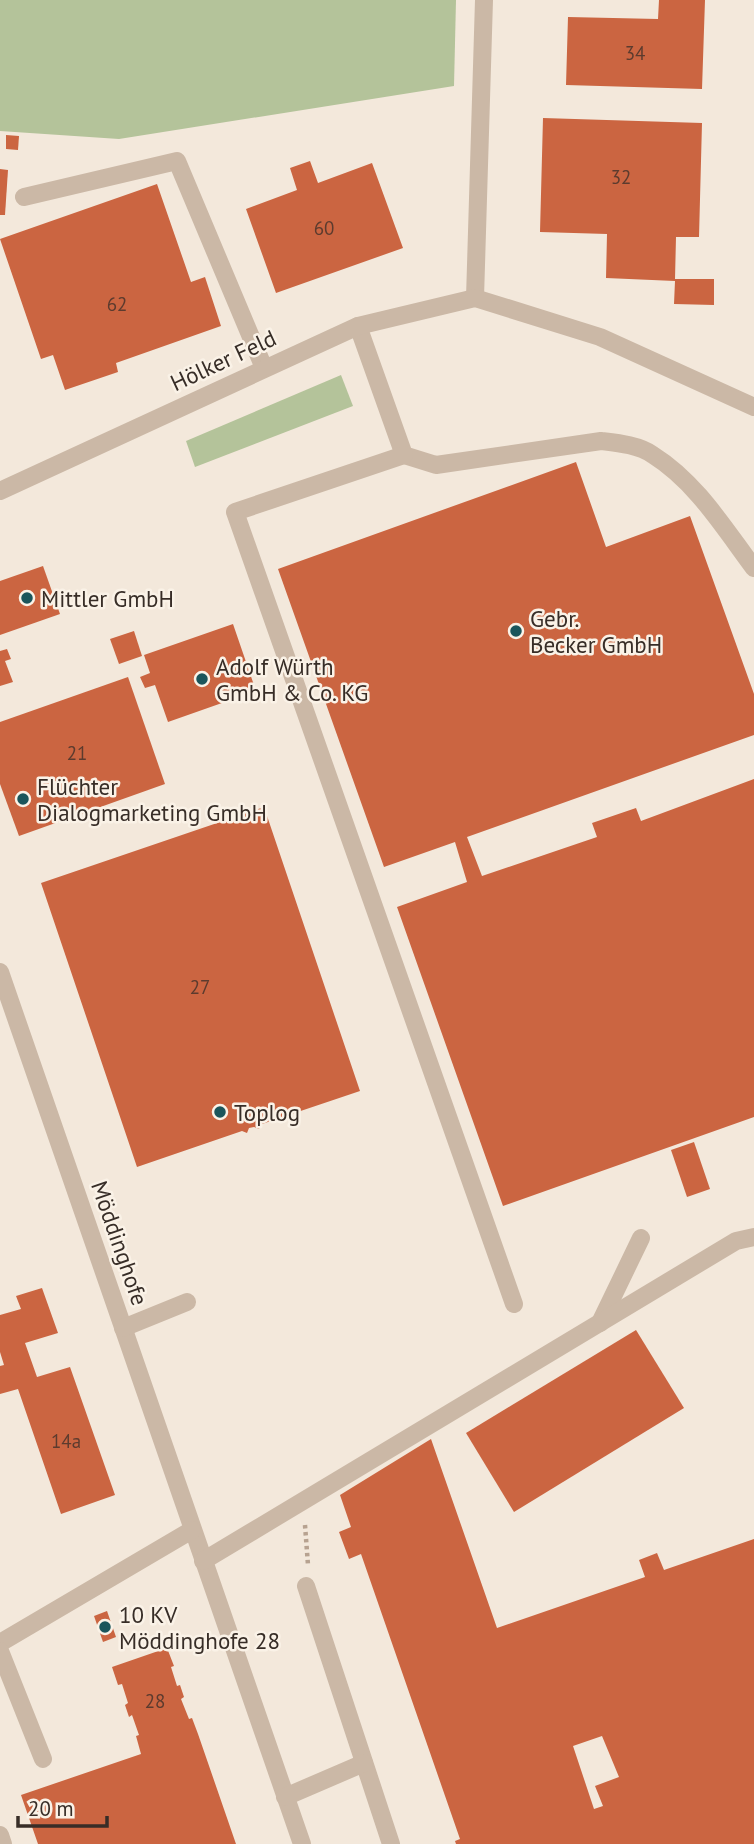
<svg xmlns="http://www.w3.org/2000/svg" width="754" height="1844" viewBox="0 0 754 1844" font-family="'PT Sans',sans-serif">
<rect width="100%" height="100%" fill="#f3e8db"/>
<g fill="#b4c39a">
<polygon points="0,0 456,0 454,86 119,139 0,131"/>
<polygon points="341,375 353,406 195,467 186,441"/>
</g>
<g fill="#cb6541" fill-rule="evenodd">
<polygon points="659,0 705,0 702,89 566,85 568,17 658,19"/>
<polygon points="543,118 702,123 699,237 676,237 675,279 714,279 714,305 674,304 675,281 606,278 607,234 540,232"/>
<polygon points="6,135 19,136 18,150 6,149"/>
<polygon points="310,161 318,183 372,163 403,248 276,293 246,209 297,190 290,168"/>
<polygon points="0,169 8,170 5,215 0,215"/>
<polygon points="157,184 191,282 205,277 221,326 116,363 118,372 65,390 53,355 41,359 0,239"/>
<polygon points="576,462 606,547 690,516 754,694 754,735 467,837 482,876 597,837 592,823 636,808 641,821 754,779 754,1117 503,1206 397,907 467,882 455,842 384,867 278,569"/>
<polygon points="43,566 60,614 0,635 0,581"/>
<polygon points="233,624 256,691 168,722 155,685 145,688 140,677 150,673 144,655"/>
<polygon points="134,631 142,656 119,664 110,639"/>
<polygon points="7,649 11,659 5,661 13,682 0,686 0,651"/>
<polygon points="128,677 165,784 19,836 0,784 0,722"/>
<polygon points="264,807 360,1091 262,1124 259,1129 254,1127 249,1128 247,1133 242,1131 137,1167 41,883"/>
<polygon points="694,1142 710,1189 687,1197 671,1150"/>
<polygon points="42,1288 58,1333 25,1343 37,1377 70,1367 115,1495 61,1514 18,1389 0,1394 0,1366 4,1365 0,1352 0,1315 21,1309 16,1296"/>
<polygon points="636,1330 684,1408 514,1512 466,1433"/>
<path d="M431,1439L497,1628L645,1577L639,1560L657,1553L664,1570L754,1539V1844H456L455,1841L460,1839L361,1554L349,1559L339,1532L351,1527L340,1495ZM602,1736L619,1777L595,1786L603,1806L594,1809L573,1746Z"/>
<polygon points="107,1611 116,1637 103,1642 94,1616"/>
<polygon points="167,1648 174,1666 171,1667 177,1686 180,1685 184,1697 181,1699 189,1719 192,1718 198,1734 236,1844 38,1844 21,1795 141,1754 136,1736 139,1735 132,1715 129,1717 125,1705 128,1703 122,1684 118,1685 112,1667"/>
</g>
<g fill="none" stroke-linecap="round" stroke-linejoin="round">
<polyline stroke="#b7a290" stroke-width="4.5" stroke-dasharray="3.5 3.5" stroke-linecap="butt" points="305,1525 308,1565"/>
<g stroke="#cbb8a6" stroke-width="18">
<polyline points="24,197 177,161 264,368"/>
<polyline points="475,298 484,0"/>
<path d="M358,326L404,455L436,465L601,441C618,443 639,445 653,455C696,482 724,528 754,568"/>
<polyline points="404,455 235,512 514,1304"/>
<polyline points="0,491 358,326 475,298 600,337 754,407"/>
<polyline points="0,972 302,1844"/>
<polyline points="600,1323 641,1238"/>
<polyline points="123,1328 187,1302"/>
<polyline points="203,1561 736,1241 754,1237"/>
<polyline points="306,1586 391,1844"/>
<polyline points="0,1643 192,1530"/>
<polyline points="0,1651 43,1759"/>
<polyline points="285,1797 364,1763"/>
<polyline points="0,1835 3,1844"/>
</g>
</g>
<g fill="#1b555b" stroke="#faf2e7" stroke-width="2.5">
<circle cx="27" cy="598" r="7"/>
<circle cx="516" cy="631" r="7"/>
<circle cx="202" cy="679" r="7"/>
<circle cx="23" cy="799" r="7"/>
<circle cx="220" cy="1112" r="7"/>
<circle cx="105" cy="1627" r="7"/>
</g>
<g text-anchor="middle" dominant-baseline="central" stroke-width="5" stroke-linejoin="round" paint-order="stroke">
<g font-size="19" fill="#5c3b2e">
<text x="635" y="53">34</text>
<text x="621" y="177">32</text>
<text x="324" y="228">60</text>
<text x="117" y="304">62</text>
<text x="77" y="753">21</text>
<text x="200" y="987">27</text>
<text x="66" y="1441">14a</text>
<text x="155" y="1701">28</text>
</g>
<g font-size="23" fill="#372d27" stroke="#faf2e7">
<text transform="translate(223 360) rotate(-25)">Hölker Feld</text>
<text transform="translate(120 1243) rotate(71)">Möddinghofe</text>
</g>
<g font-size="23" fill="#372d27" stroke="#faf2e7" text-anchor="start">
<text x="41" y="598">Mittler GmbH</text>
<text x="530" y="618">Gebr.<tspan x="530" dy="26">Becker GmbH</tspan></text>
<text x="216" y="666">Adolf Würth<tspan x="216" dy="26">GmbH &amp; Co. KG</tspan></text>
<text x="37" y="786">Flüchter<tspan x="37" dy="26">Dialogmarketing GmbH</tspan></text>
<text x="234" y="1112">Toplog</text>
<text x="119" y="1614">10 KV<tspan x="119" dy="26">Möddinghofe 28</tspan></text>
</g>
</g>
<path d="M18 1816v10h89v-10" fill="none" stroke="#372d27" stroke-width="3.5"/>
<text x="28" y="1816" font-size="21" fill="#372d27" stroke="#faf2e7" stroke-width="5" paint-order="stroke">20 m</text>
</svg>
